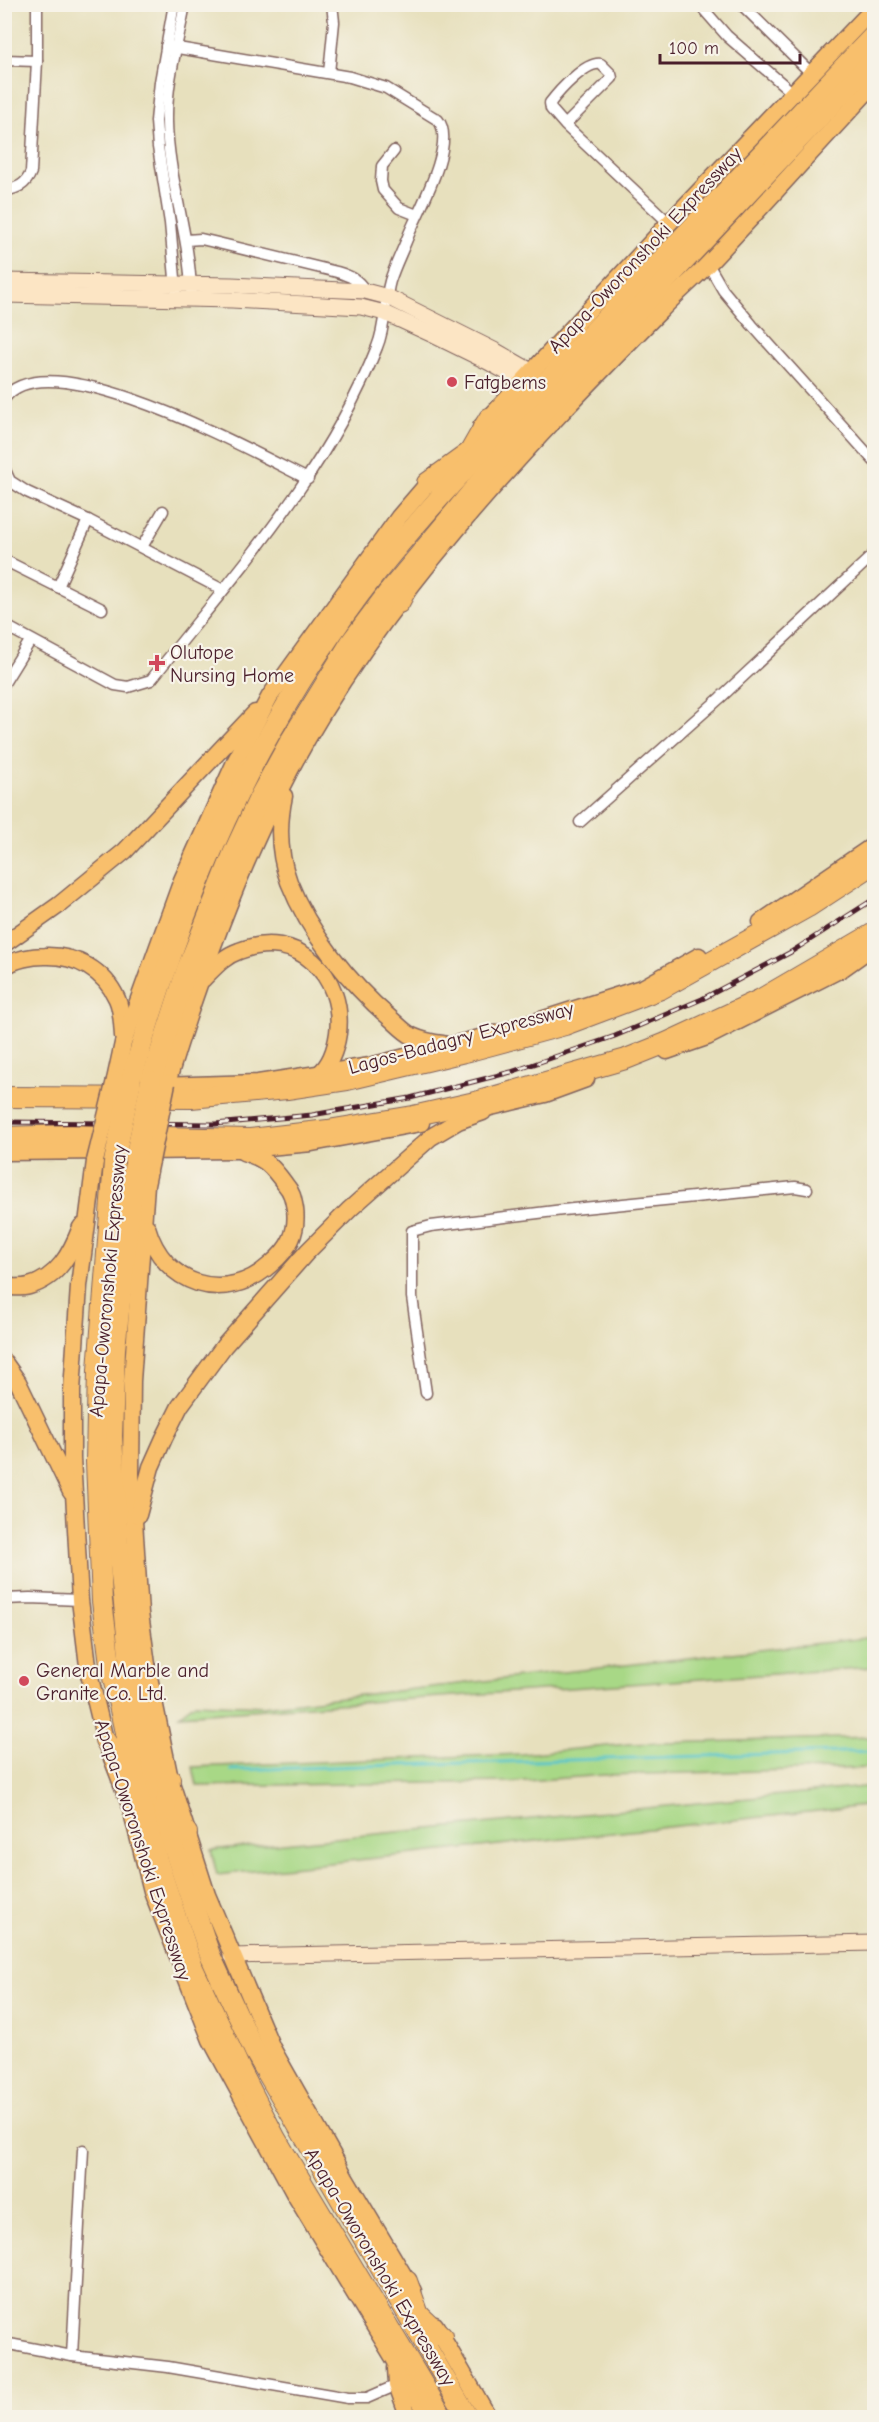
<svg xmlns="http://www.w3.org/2000/svg" width="879" height="2422" viewBox="0 0 879 2422" font-family="'Comic Neue',sans-serif">
<rect width="100%" height="100%" fill="#f7f3e8"/>
<filter id="ink" filterUnits="userSpaceOnUse"><feTurbulence type="fractalNoise" baseFrequency=".0167" numOctaves="2"/><feDisplacementMap in="SourceGraphic" scale="12" xChannelSelector="R" yChannelSelector="G"/><feConvolveMatrix kernelMatrix="1 2 1 2 8 2 1 2 1" color-interpolation-filters="sRGB"/></filter>
<filter id="wash" filterUnits="userSpaceOnUse"><feTurbulence type="fractalNoise" baseFrequency=".008" numOctaves="4" result="noise"/><feDisplacementMap in="SourceGraphic" scale="24" xChannelSelector="R" yChannelSelector="G"/><feGaussianBlur stdDeviation="1.35" result="paint"/><feColorMatrix in="noise" values="0 0 0 0 0 0 0 0 0 0 0 0 0 0 0 0 0 1.4 0 .05"/><feComposite in="paint" operator="in"/></filter>
<g filter="url(#wash)">
<rect width="100%" height="100%" fill="#e7e0bd"/>
<g fill="#a8d886" stroke="#797c58" stroke-width="1.5">
<polygon points="874,1637 874,1667 179,1715 195,1703 263,1706"/>
<polygon points="874,1737 874,1768 604,1775 513,1782 197,1786 193,1767 522,1754 629,1744"/>
<polygon points="874,1786 874,1805 217,1875 211,1850"/>
</g>
<g fill="none" stroke-linecap="round" stroke-linejoin="round">
<polyline stroke="#57c5cb" stroke-width="3" points="231,1770 874,1751"/>
</g>
</g>
<g filter="url(#ink)">
<g fill="none" stroke-linecap="round" stroke-linejoin="round">
<defs>
<g id="street">
<polyline points="174,4 160,82 156,121 158,147 170,223 176,289"/>
<path d="M185,4C178,42 166,83 167,122C168,177 189,233 191,290"/>
<polyline points="699,4 727,36 794,94"/>
<polyline points="741,4 813,75"/>
<polyline points="4,60 37,61"/>
<polyline points="329,73 334,22 332,4"/>
<path d="M565,125L612,78L611,74L601,64C586,61 559,91 550,103L551,109L565,125L669,223"/>
<polyline points="394,151 382,166 381,181 383,190 399,208 417,215"/>
<path d="M4,191C18,188 26,185 31,172L37,61V4"/>
<path d="M186,240L201,239L218,243L337,272C350,276 358,279 365,291"/>
<polyline points="708,264 723,290 752,325 874,461"/>
<path d="M4,399C47,337 256,454 308,479"/>
<polyline points="4,468 10,481 27,492 88,520 223,590"/>
<polyline points="88,520 58,587 102,609"/>
<polyline points="142,547 163,511"/>
<polyline points="4,560 58,587"/>
<path d="M4,625L115,685L128,687L151,680C234,575 327,474 377,347C386,326 384,302 390,281C395,265 403,250 409,234C419,210 457,142 438,120L386,88L350,77L166,46"/>
<polyline points="4,683 30,641"/>
<polyline points="580,822 720,698 874,554"/>
<polyline points="426,1393 412,1297 412,1231 431,1226 563,1210 795,1187 807,1189"/>
<polyline points="4,1599 30,1598 80,1600"/>
<polyline points="4,2343 72,2356 168,2367 348,2398 367,2398 397,2385"/>
<polyline points="72,2356 83,2150"/>
</g>
<g id="secondary">
<polyline points="4,281 232,285 365,291 388,297 496,351 531,371"/>
<polyline points="4,295 232,300 361,307 385,313 435,336 488,362 522,381"/>
<polyline points="231,1956 874,1943"/>
</g>
<g id="primary">
<polyline points="481,427 669,223 874,8"/>
<path d="M284,796C278,824 279,855 289,882C309,933 349,983 390,1018C397,1024 404,1032 412,1036C421,1040 433,1043 443,1044"/>
<polyline points="761,922 874,845"/>
<polyline points="4,944 59,905 125,851 255,713"/>
<path d="M4,967C15,959 32,956 45,956C76,955 104,970 117,999C122,1010 122,1024 123,1036"/>
<path d="M203,979C214,968 224,956 239,951C297,928 345,975 338,1033C336,1047 331,1064 319,1074"/>
<polyline points="667,1051 707,1037 843,968 874,946"/>
<polyline points="115,1080 123,1043 182,880 236,760 270,696 399,517 436,474"/>
<path d="M167,1083C199,977 238,869 290,770C381,598 524,449 660,311C676,294 694,279 709,263C765,204 819,143 874,84"/>
<polyline points="158,1086 258,1083 370,1066 503,1032 644,987 699,956"/>
<polyline points="470,1112 545,1094 586,1079"/>
<polyline points="140,1151 236,1150 312,1143 421,1123"/>
<polyline points="4,1152 112,1151"/>
<polyline points="95,1161 79,1286 72,1391 72,1458 80,1600 89,1674 105,1740 130,1805 152,1891 211,2040 294,2193 430,2418"/>
<polyline points="151,1161 146,1185 132,1381 131,1474 140,1613 148,1672 170,1779 207,1895 272,2048 345,2177 413,2291"/>
<path d="M147,1227C163,1285 225,1306 271,1264C289,1249 298,1233 295,1209C293,1198 292,1192 285,1184C271,1165 266,1159 243,1152"/>
<path d="M4,1287C12,1287 22,1288 29,1286C58,1278 71,1253 81,1227"/>
<polyline points="4,1362 18,1382 71,1492"/>
<polyline points="138,1515 151,1467 164,1438 180,1406 224,1346 307,1252 350,1209 431,1137 458,1121 483,1112"/>
<polyline points="435,2325 489,2418"/>
<polyline points="396,2368 397,2385 409,2418"/>
</g>
<g id="highway">
<polyline points="468,455 489,418"/>
<polyline points="427,483 474,449"/>
<polyline points="399,603 416,571"/>
<path d="M131,1081C165,962 210,838 272,730C306,670 345,610 389,557C447,486 511,420 573,353C673,246 774,141 874,35"/>
<polyline points="151,1081 187,969 233,854 260,796 289,743 351,642 387,594 504,453 874,59"/>
<polyline points="4,1097 191,1098 287,1089 347,1080 473,1050 565,1025 661,989 808,907 874,864"/>
<polyline points="4,1137 72,1135 250,1139 328,1130 413,1116 475,1102 626,1059 666,1043 761,999 874,933"/>
<polyline points="135,1160 115,1349 112,1436 118,1544 131,1675 155,1785 169,1834 210,1955 255,2052 468,2418"/>
<polyline points="114,1162 98,1370 96,1462 102,1601 110,1664 140,1801 157,1860 193,1968 241,2071 276,2139 443,2418"/>
<polyline points="105,1740 130,1781"/>
<polyline points="163,1806 187,1833"/>
<polyline points="165,1811 170,1779"/>
<polyline points="407,2281 419,2315"/>
<polyline points="413,2309 442,2336"/>
</g>
</defs>
<use href="#street" stroke="#81635e" stroke-width="13"/>
<use href="#secondary" stroke="#81635e" stroke-width="17"/>
<use href="#primary" stroke="#81635e" stroke-width="19"/>
<use href="#highway" stroke="#81635e" stroke-width="22"/>
<use href="#street" stroke="#fff" stroke-width="10"/>
<use href="#secondary" stroke="#fce5c4" stroke-width="15"/>
<use href="#primary" stroke="#f8bf6c" stroke-width="16"/>
<use href="#highway" stroke="#f8bf6c" stroke-width="20"/>
<defs>
<polyline id="rail" points="4,1122 215,1124 312,1115 410,1098 511,1072 615,1036 702,999 791,952 874,899"/>
</defs>
<use href="#rail" stroke="#4a1f2b" stroke-width="5"/>
<use href="#rail" stroke="#f7f3e8" stroke-width="3" stroke-dasharray="9" stroke-linecap="butt"/>
<defs>
<g id="primary-bridge">
<polyline points="95,1161 115,1080"/>
<polyline points="151,1161 167,1083"/>
</g>
<g id="highway-bridge">
<polyline points="135,1160 151,1081"/>
<polyline points="114,1162 131,1081"/>
</g>
</defs>
<use href="#primary-bridge" stroke="#81635e" stroke-width="19" stroke-linecap="butt"/>
<use href="#highway-bridge" stroke="#81635e" stroke-width="22" stroke-linecap="butt"/>
<use href="#primary-bridge" stroke="#f8bf6c" stroke-width="16"/>
<use href="#highway-bridge" stroke="#f8bf6c" stroke-width="20"/>
</g>
</g>
<g fill="#d1495b" stroke="#f7f3e8" stroke-width="2">
<circle cx="452" cy="382" r="6"/>
<path d="M154 654h6v6h6v6h-6v6h-6v-6h-6v-6h6z"/>
<circle cx="24" cy="1681" r="6"/>
</g>
<g text-anchor="middle" dominant-baseline="central" stroke-width="4.5" stroke-linejoin="round" paint-order="stroke">
<g font-size="20" fill="#4a1f2b" stroke="#f7f3e8">
<text transform="translate(645 250) rotate(-47)">Apapa-Oworonshoki Expressway</text>
<text transform="translate(461 1038) rotate(-15)">Lagos-Badagry Expressway</text>
<text transform="translate(108 1281) rotate(-85)">Apapa-Oworonshoki Expressway</text>
<text transform="translate(143 1850) rotate(72)">Apapa-Oworonshoki Expressway</text>
<text transform="translate(380 2267) rotate(59)">Apapa-Oworonshoki Expressway</text>
</g>
<g font-size="20" fill="#4a1f2b" stroke="#f7f3e8" text-anchor="start">
<text x="464" y="382">Fatgbems</text>
<text x="170" y="652">Olutope<tspan x="170" dy="23">Nursing Home</tspan></text>
<text x="36" y="1670">General Marble and<tspan x="36" dy="23">Granite Co. Ltd.</tspan></text>
</g>
</g>
<rect width="879" height="2422" fill="none" stroke="#f7f3e8" stroke-width="24"/>
<path d="M660 54v9h140v-9" fill="none" stroke="#4a1f2b" stroke-width="3"/>
<text x="669" y="54" font-size="18" fill="#4a1f2b" stroke="#f7f3e8" stroke-width="4.5" paint-order="stroke">100 m</text>
</svg>
